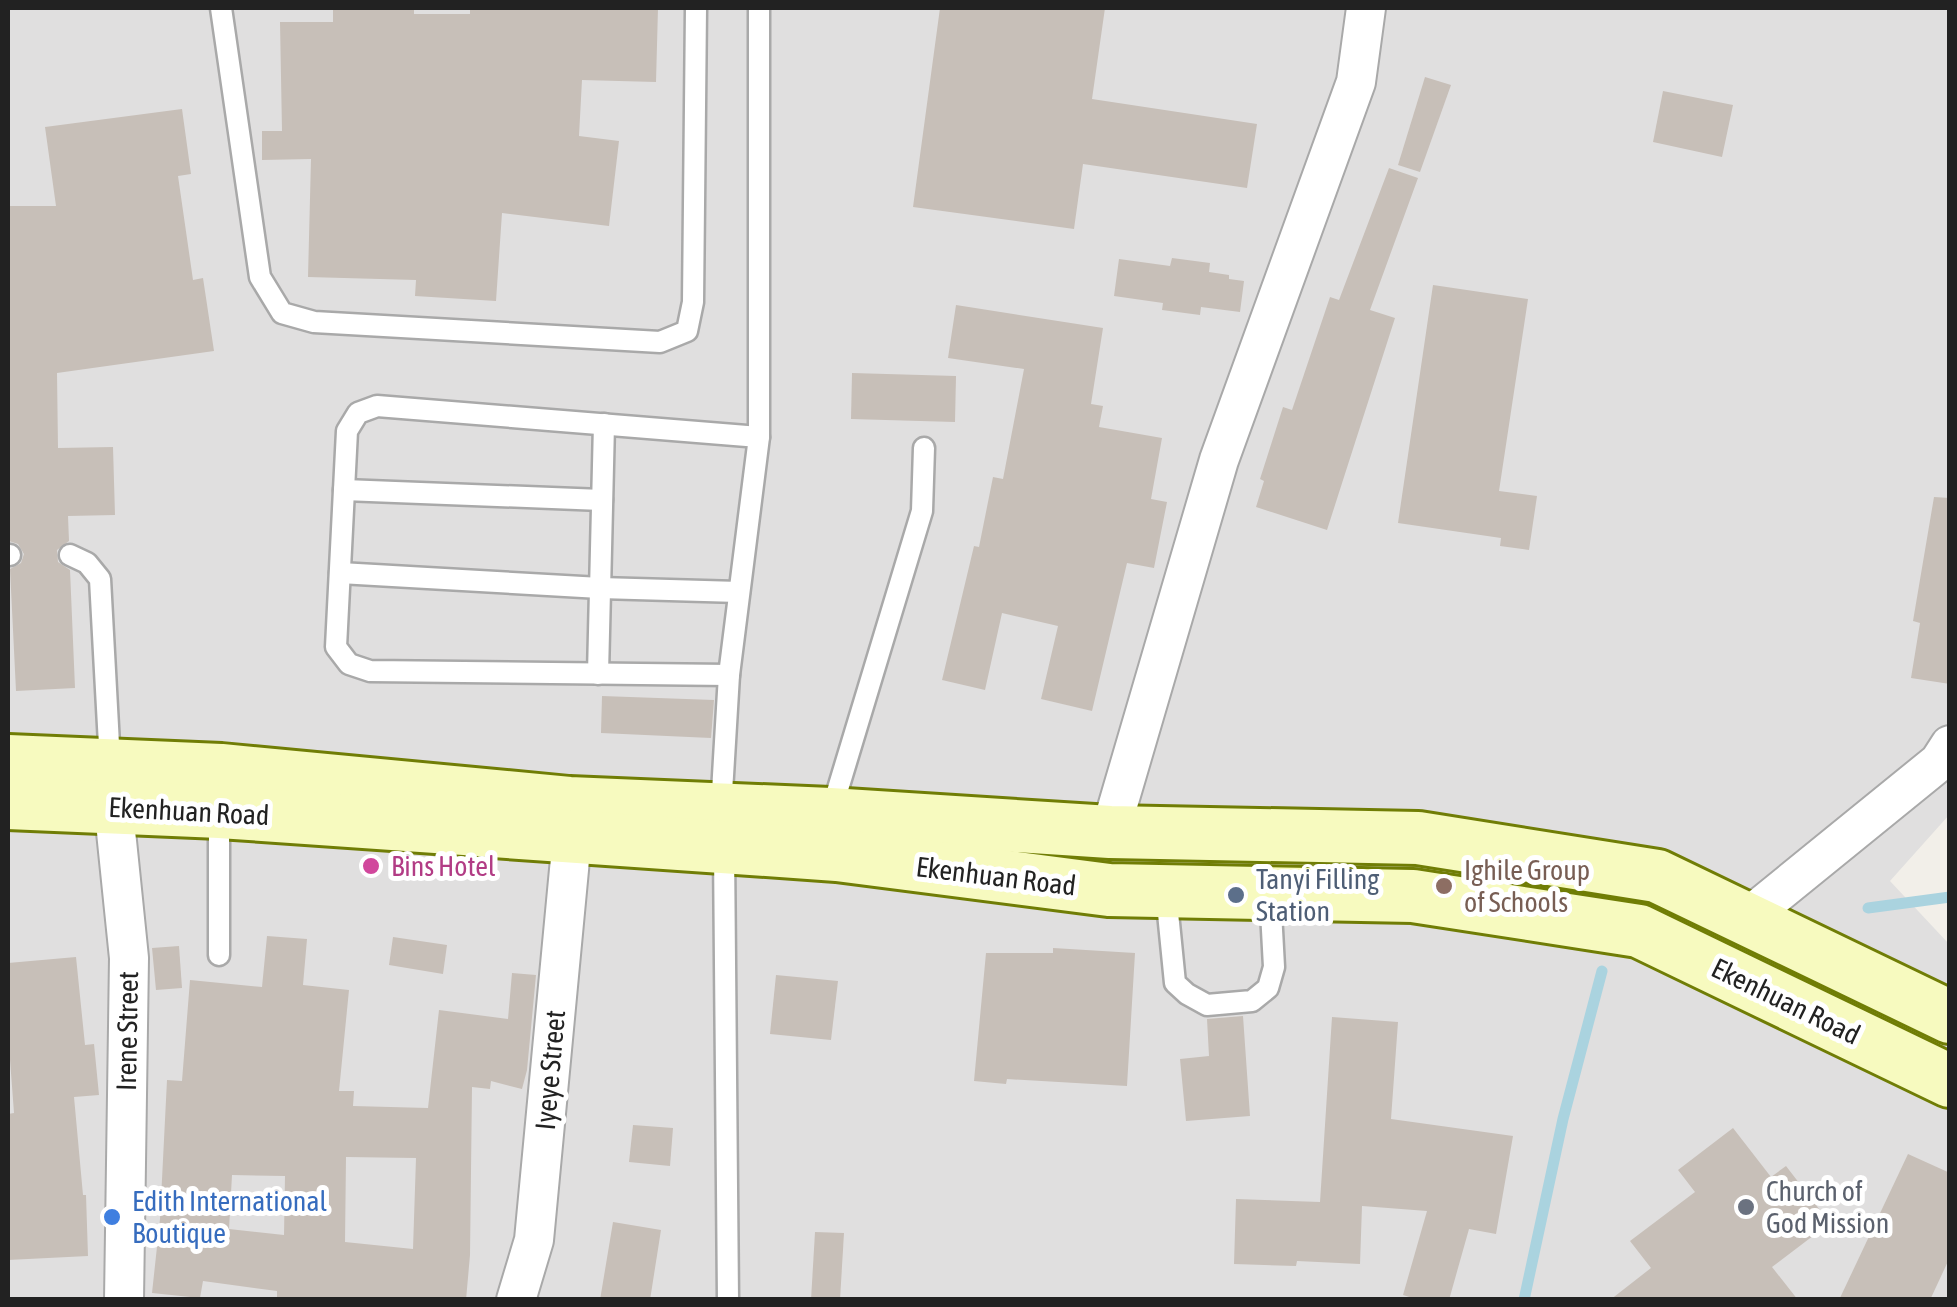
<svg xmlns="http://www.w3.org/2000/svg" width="1957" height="1307" viewBox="0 0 1957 1307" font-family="'Asap Condensed',sans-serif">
<rect width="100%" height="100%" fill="#f2efe9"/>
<polygon fill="#e0dfdf" points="8,8 1949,8 1949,815 1890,881 1949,944 1949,1299 8,1300"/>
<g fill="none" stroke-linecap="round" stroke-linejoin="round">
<g stroke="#aad3df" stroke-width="11">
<polyline points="1868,908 1950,897"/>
<polyline points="1524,1300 1563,1119 1602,971"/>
</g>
</g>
<g fill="#c7bfb8" fill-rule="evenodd">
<polygon points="333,8 414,8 414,14 470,14 470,8 658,8 656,82 582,80 579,136 619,141 609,226 502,213 496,301 415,296 416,280 308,277 311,159 262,160 262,131 282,131 280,22 333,22"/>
<polygon points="940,8 1105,8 1092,99 1257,124 1247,188 1083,164 1074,229 913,207"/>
<polygon points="1425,77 1451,85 1420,172 1398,165"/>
<polygon points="1663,91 1733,105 1722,157 1653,142"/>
<polygon points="182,109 191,174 178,176 193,280 203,278 214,351 57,373 58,448 113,447 115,515 68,516 69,541 57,550 58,562 70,570 75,688 16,691 10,569 21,563 24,554 18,544 9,541 8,514 8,206 56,206 45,127"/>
<polygon points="1389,168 1418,178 1370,310 1395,318 1327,530 1256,507 1264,481 1260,479 1283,407 1292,410 1330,297 1339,300"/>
<polygon points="1172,258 1210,263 1209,272 1229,275 1229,279 1244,281 1240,312 1201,307 1200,315 1162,310 1163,303 1114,296 1119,259 1170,266"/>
<polygon points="1433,285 1528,299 1499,491 1537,496 1529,550 1500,546 1501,538 1398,523"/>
<polygon points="956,305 1103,328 1091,404 1103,406 1099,427 1162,438 1151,499 1167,502 1154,568 1127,563 1092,711 1041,699 1058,626 1002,613 985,690 942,680 974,546 979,547 993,477 1003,479 1024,369 948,358"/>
<polygon points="852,373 956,376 955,422 851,419"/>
<polygon points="1934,497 1950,498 1950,684 1911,678 1920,623 1913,621"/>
<polygon points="602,696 714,700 711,738 601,733"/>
<path d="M267,936L307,939L303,985L349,990L339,1091H354L353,1106L428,1108L439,1010L508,1019L512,973L536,975L527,1070L522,1089L491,1081L490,1089L472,1087L470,1255L466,1300H277V1291L203,1281L200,1298L152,1293L160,1219L167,1080L182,1081L190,980L262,987ZM346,1157L416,1158L413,1249L345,1242ZM232,1175L285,1176L284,1235L229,1229Z"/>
<polygon points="393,937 447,945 443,974 389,965"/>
<polygon points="179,946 182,988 156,990 152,948"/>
<polygon points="1053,948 1135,953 1127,1086 1007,1079 1006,1084 974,1081 986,953 1053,953"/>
<polygon points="76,957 85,1045 94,1044 99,1095 74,1097 83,1195 86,1195 88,1256 8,1260 8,1114 14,1113 8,1033 8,963"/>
<polygon points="776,975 838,981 831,1040 770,1034"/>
<polygon points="1243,1016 1250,1116 1186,1121 1180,1059 1209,1056 1207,1019"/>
<polygon points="1332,1017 1398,1022 1391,1119 1513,1136 1496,1234 1469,1229 1449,1300 1419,1300 1403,1295 1427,1211 1362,1206 1360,1264 1297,1261 1296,1266 1234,1264 1236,1199 1320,1202"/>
<polygon points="633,1125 673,1128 670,1166 629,1162"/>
<polygon points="1733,1128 1771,1177 1786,1166 1830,1223 1772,1267 1798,1300 1610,1300 1651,1268 1630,1241 1695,1192 1678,1170"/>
<polygon points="1908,1154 1950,1173 1950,1257 1930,1300 1839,1300"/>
<polygon points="613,1222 661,1230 650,1300 600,1300"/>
<polygon points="815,1232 844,1233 840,1300 811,1300"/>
</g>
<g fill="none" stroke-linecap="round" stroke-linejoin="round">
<defs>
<g id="lane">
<polyline points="221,8 260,277 282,313 314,322 660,342 687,331 693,302 696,8"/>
<polyline points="344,490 602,500"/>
<polyline points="8,555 10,555"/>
<polyline points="70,555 87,563 100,579 110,763"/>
<polyline points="340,573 600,588 739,592"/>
<polyline points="598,674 604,424"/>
<polyline points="729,675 370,671 349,664 336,647 347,431 358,413 377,406 759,437"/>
<polyline points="721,809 729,675 759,437 759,8"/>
<polyline points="831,812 922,511 924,448"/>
<polyline points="724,849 728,1300"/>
<polyline points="1166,893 1175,983 1187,994 1207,1005 1252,1001 1268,988 1274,967 1270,893"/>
<polyline points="219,955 219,814"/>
</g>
<g id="street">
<polyline points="111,783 129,958 124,1300"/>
<polyline points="1110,832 1219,460 1356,82 1366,8"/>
<polyline points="1747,918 1939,762 1950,745"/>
<polyline points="516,1300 534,1240 572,838"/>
</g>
<g id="secondary">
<polyline points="8,761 221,770 569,803 830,814 1110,832 1418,838 1657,876 1950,1017"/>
<polyline points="8,803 220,812 837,855 1109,890 1413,896 1639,931 1950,1081"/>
</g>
</defs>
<use href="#lane" stroke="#a9a9a9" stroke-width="25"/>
<use href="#street" stroke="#a9a9a9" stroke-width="42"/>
<use href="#secondary" stroke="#707d05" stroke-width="58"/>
<use href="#lane" stroke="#fff" stroke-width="20"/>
<use href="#street" stroke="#fff" stroke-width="38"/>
<use href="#secondary" stroke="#f7fabf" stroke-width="52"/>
</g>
<circle fill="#d1479c" stroke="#fff" stroke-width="4" cx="371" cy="866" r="10"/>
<circle fill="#8d6e63" stroke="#fff" stroke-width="4" cx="1444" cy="886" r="10"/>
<circle fill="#5c6f8a" stroke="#fff" stroke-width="4" cx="1236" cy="895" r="10"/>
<circle fill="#6b7280" stroke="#fff" stroke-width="4" cx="1746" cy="1207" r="10"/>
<circle fill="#3f7fe0" stroke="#fff" stroke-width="4" cx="112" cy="1217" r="10"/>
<g text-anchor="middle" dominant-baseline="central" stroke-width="10" stroke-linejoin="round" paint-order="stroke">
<g font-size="28" fill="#222" stroke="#fff">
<text transform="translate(189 811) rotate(3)">Ekenhuan Road</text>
<text transform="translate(996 876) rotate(7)">Ekenhuan Road</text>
<text transform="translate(1786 1001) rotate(26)">Ekenhuan Road</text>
<text transform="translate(127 1031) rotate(-89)">Irene Street</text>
<text transform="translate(550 1070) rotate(-85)">Iyeye Street</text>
</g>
<g font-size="28" fill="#b23c85" stroke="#fff" text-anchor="start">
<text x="391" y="866">Bins Hotel</text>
</g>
<g font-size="28" fill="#785e54" stroke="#fff" text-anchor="start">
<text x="1464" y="870">Ighile Group<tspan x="1464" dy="32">of Schools</tspan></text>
</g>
<g font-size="28" fill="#4e5e75" stroke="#fff" text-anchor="start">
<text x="1256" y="879">Tanyi Filling<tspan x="1256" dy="32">Station</tspan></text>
</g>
<g font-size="28" fill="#5b616d" stroke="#fff" text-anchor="start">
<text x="1766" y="1191">Church of<tspan x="1766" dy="32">God Mission</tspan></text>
</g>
<g font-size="28" fill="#366cbe" stroke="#fff" text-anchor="start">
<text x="132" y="1201">Edith International<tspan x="132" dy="32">Boutique</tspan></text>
</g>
</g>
<rect width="1957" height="1307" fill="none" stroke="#222222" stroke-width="20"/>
</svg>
